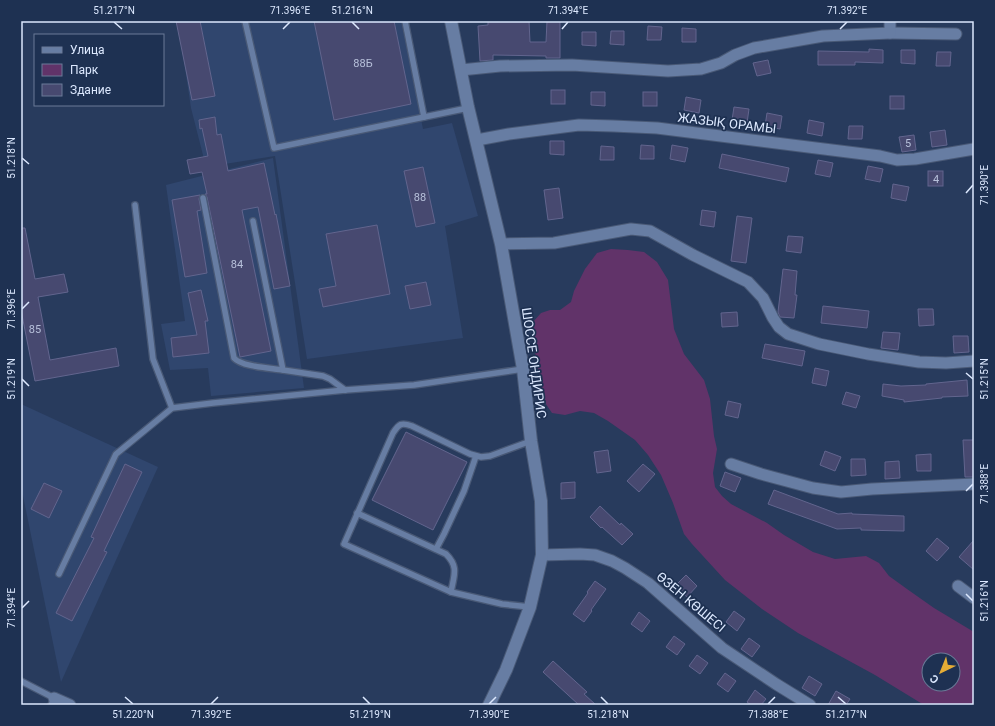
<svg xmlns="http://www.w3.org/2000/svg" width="995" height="726" viewBox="0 0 995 726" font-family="Roboto,sans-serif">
<rect width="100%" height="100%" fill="#283b5d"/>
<g fill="#30466e">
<polygon points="178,21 401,21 423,129 452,123 478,216 445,226 463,338 307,359 275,156 206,167 191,108"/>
<polygon points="273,158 304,388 211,396 208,368 170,370 161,324 185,321 166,185"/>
<polygon points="21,404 158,467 61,682 21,486"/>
</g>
<path fill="#613369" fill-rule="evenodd" d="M611,249L628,250L644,252L657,262L668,280L674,329L684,354L704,380L710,399L714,436L717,449L713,473L715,487L722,496L731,504L767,523L784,535L813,552L835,559L866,556L879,563L889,576L907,589L934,608L974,632V705H924L875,675L798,633L762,609L725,580L692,544L684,534L673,503L661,475L648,455L635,440L608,421L594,413L580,411L565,415L552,413L546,404L536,359L532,332L533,322L541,313L550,310H560L571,302L574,291L585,269L597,253ZM929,660H953V684H929Z"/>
<g fill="#474970" stroke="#62658e">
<polygon points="176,21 200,21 215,96 192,100"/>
<polygon points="314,21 394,21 411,104 334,120"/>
<polygon points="488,21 529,21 530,42 546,42 547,21 560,21 560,58 546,58 546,56 493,55 493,60 480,61 478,26 488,25"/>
<polygon points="648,26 662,27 661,40 647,40"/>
<polygon points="682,28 696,29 696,42 682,42"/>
<polygon points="611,31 624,31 624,45 610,44"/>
<polygon points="582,32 596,32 596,46 582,45"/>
<polygon points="869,49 883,50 883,63 855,62 855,65 818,65 818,51 869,52"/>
<polygon points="901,50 915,50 915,64 901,63"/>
<polygon points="937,52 951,52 950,66 936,66"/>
<polygon points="768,60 771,73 757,76 753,63"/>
<rect x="551" y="90" width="14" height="14"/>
<polygon points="591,92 605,92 605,106 591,105"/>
<rect x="643" y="92" width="14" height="14"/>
<rect x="890" y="96" width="14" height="13"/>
<polygon points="686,97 701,100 699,113 684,110"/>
<polygon points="734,107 749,109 747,123 732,120"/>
<polygon points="767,113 782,116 780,129 765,126"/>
<polygon points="215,117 217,135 221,134 228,171 264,163 275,215 276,214 290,286 274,289 258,207 242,210 271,351 240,357 207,197 205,194 207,194 202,172 190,174 187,160 208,156 202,128 200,129 199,120"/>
<polygon points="809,120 824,123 822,136 807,133"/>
<polygon points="849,126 863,126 862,139 848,139"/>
<polygon points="945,130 947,145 932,147 930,132"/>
<polygon points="914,135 916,150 902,152 899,137"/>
<polygon points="550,141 564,141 564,155 550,154"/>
<polygon points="641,145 654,146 654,159 640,159"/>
<polygon points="672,145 688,148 685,162 670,159"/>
<polygon points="601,146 614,147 614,160 600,160"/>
<polygon points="722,154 789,168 786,182 719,168"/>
<polygon points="818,160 833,163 830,177 815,174"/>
<polygon points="868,166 883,169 880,182 865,179"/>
<polygon points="423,167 435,223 416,227 404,171"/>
<rect x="928" y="171" width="15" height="15"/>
<polygon points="893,184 909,187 906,201 891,198"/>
<polygon points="559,188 563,218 548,220 544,190"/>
<polygon points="200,195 199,199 201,210 197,211 207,273 185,277 172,200"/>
<polygon points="702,210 716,212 714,227 700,225"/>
<polygon points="737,216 752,218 746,263 731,261"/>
<polygon points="377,225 390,294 323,307 319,289 336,286 326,234"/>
<polygon points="21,228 25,228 35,279 64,274 68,292 38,297 50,360 116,348 119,366 35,381 21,310"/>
<polygon points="788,236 803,237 801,253 786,251"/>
<polygon points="783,269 797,271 795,295 797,295 794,318 780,317 778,312"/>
<polygon points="426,282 431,305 410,309 405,286"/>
<polygon points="201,290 208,321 205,321 209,353 173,357 171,338 197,335 188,293"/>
<polygon points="823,306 869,311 867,328 821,323"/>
<polygon points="918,309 933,309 934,325 919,326"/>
<polygon points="737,312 738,326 722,327 721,313"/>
<polygon points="883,332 900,333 898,350 881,348"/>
<polygon points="953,336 968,336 969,352 954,353"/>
<polygon points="765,344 805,351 802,366 762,358"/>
<polygon points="815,368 829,371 826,386 812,383"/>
<polygon points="967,380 968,396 942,397 942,398 904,402 904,400 882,396 883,384 901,386 926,385 926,384"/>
<polygon points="846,392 860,396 856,408 842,404"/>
<polygon points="728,401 741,404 738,418 725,415"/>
<polygon points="406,432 467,462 433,530 372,500"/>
<polygon points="963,440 974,440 974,477 965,477"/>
<polygon points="608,450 611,471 597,473 594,452"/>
<polygon points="825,451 841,457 835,471 820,465"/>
<polygon points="931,454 931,471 917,471 916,455"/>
<polygon points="851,459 865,459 866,475 851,476"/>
<polygon points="899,461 900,478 885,479 885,462"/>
<polygon points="125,464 142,472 104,551 107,552 72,621 56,613 94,538 91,537"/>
<polygon points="643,464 655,474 639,492 627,481"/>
<polygon points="725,472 741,478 735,492 720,486"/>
<polygon points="575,482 575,498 561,499 561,483"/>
<polygon points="44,483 62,491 49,518 31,509"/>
<polygon points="774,490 838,514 852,513 852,514 904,516 904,531 861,530 861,528 837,529 768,504"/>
<polygon points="600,506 620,525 621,523 633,534 622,545 602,527 601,528 590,517"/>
<polygon points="937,538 949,548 937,561 926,551"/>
<polygon points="974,540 974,570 959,557"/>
<polygon points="686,575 697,586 687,597 675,586"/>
<polygon points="595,581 606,589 591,610 592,611 584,622 573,614 588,593 587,592"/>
<polygon points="734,611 745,619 737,631 726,622"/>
<polygon points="639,612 650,621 642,632 631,624"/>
<polygon points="674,636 685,644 677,655 666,647"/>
<polygon points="749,638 760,646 752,657 741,649"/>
<polygon points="697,655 708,663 700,674 689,666"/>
<polygon points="553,661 587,692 584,694 596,705 579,705 543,672"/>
<polygon points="725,673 736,681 728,692 717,684"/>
<polygon points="809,676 822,684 815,696 802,688"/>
<polygon points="755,690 766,699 761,705 751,705 747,702"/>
<polygon points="836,691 850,699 846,705 828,705"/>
</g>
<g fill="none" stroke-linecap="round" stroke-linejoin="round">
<defs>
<g id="service">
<polyline points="245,21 274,148 468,108"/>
<polyline points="405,21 424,117"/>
<path d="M203,198L234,358C242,367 271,368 283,370"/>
<polyline points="135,205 153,359 172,408"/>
<polyline points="253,221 283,370 323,376 330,379 345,390"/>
<path d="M357,513L446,554C459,567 454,575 451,592"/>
<polyline points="436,549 444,534 464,491 476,456"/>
<polyline points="59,574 116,454 172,408 213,403 345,390 414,385 523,369"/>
<path d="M530,607L502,604L451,592L344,544L393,433C399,424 401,422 412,426L470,454L481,457L490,456L531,441"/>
<polyline points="21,681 54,698 51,705"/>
</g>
<g id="minor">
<polyline points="890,33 956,34"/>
<polyline points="461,70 500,66 572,65 668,71 701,69 721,63 735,55 754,48 823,36 890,33 890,21"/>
<polyline points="477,140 509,134 579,125 613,126 657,128 880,156 897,160 915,159 974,149"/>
<polyline points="501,244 554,243 631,229 650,231 693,255 748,282 763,298 773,318 779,327 788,334 819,344 868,354 919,362 946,363 974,361"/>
<polyline points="731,464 761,474 813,488 841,492 872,489 974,484"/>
<polyline points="542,555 580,554 595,555 612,561 625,568 648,583 722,648 776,684 810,705"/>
<polyline points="958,586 974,598"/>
<polyline points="54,698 70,705"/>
</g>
<polyline id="secondary" points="451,21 468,107 501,244 523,369 531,441 541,501 542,555 530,607 506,670 489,705"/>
</defs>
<use href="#service" stroke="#495976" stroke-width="8"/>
<use href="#minor" stroke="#495976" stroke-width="13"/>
<use href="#secondary" stroke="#495976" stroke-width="14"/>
<use href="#service" stroke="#677da3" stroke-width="5.5"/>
<use href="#minor" stroke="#677da3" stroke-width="11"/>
<use href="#secondary" stroke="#677da3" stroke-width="12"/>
</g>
<path fill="none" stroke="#dce8fe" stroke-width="1.5" d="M114,22L122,29M352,22L359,29M283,29L290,22M562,29L568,22M840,29L847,22M22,158L29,164M966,193L973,185M22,309L29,302M966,373L973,379M22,379L29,386M966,491L973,484M966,594L973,601M22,608L29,601M125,697L133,704M363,697L370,704M601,697L608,704M838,697L846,704M211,704L218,697M489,704L496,697M768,704L775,697"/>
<g text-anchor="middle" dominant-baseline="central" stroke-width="3.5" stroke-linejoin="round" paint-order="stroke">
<g font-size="11" fill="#b7c0da">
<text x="363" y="63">88Б</text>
<text x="908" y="143">5</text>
<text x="936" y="179">4</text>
<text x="420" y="197">88</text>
<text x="237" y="264">84</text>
<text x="35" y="329">85</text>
</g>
<g font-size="13" fill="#dce8fe" stroke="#1e3152">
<text transform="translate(727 123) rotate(7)">ЖАЗЫҚ ОРАМЫ</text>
<text transform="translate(534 363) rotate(82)">ШОССЕ ОНДИРИС</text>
<text transform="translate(691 602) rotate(40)">ӨЗЕН КӨШЕСІ</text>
</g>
</g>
<rect width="995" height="726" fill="none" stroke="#1e3152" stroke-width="44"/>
<rect x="34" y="34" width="130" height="72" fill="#1e3152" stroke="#6a7a97"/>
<rect x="42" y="47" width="20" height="6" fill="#677da3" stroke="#6a7a97"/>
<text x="70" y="54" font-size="12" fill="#dce8fe">Улица</text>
<rect x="42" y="64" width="20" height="12" fill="#613369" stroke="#6a7a97"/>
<text x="70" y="74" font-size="12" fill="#dce8fe">Парк</text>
<rect x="42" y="84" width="20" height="12" fill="#474970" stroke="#6a7a97"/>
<text x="70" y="94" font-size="12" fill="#dce8fe">Здание</text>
<g transform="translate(941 672) rotate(223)"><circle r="19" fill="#1e3152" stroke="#6a7a97"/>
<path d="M0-3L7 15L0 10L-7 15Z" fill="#e6ad36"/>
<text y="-6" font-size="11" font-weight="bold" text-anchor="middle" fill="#dce8fe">С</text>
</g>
<rect x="22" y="22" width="951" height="682" fill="none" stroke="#dce8fe" stroke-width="1.5"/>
<g font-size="10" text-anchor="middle" fill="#dce8fe">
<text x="114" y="14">51.217°N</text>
<text x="290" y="14">71.396°E</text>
<text x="352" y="14">51.216°N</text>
<text x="568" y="14">71.394°E</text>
<text x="847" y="14">71.392°E</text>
<text transform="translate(11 158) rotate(-90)" y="4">51.218°N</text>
<text transform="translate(984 185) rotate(-90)" y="4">71.390°E</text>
<text transform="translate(11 309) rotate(-90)" y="4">71.396°E</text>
<text transform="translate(11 379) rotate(-90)" y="4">51.219°N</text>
<text transform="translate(984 379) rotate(-90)" y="4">51.215°N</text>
<text transform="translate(984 484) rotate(-90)" y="4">71.388°E</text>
<text transform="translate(984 601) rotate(-90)" y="4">51.216°N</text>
<text transform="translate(11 608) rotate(-90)" y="4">71.394°E</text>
<text x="133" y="718">51.220°N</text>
<text x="211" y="718">71.392°E</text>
<text x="370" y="718">51.219°N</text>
<text x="489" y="718">71.390°E</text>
<text x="608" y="718">51.218°N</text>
<text x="768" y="718">71.388°E</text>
<text x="846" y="718">51.217°N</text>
</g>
</svg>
